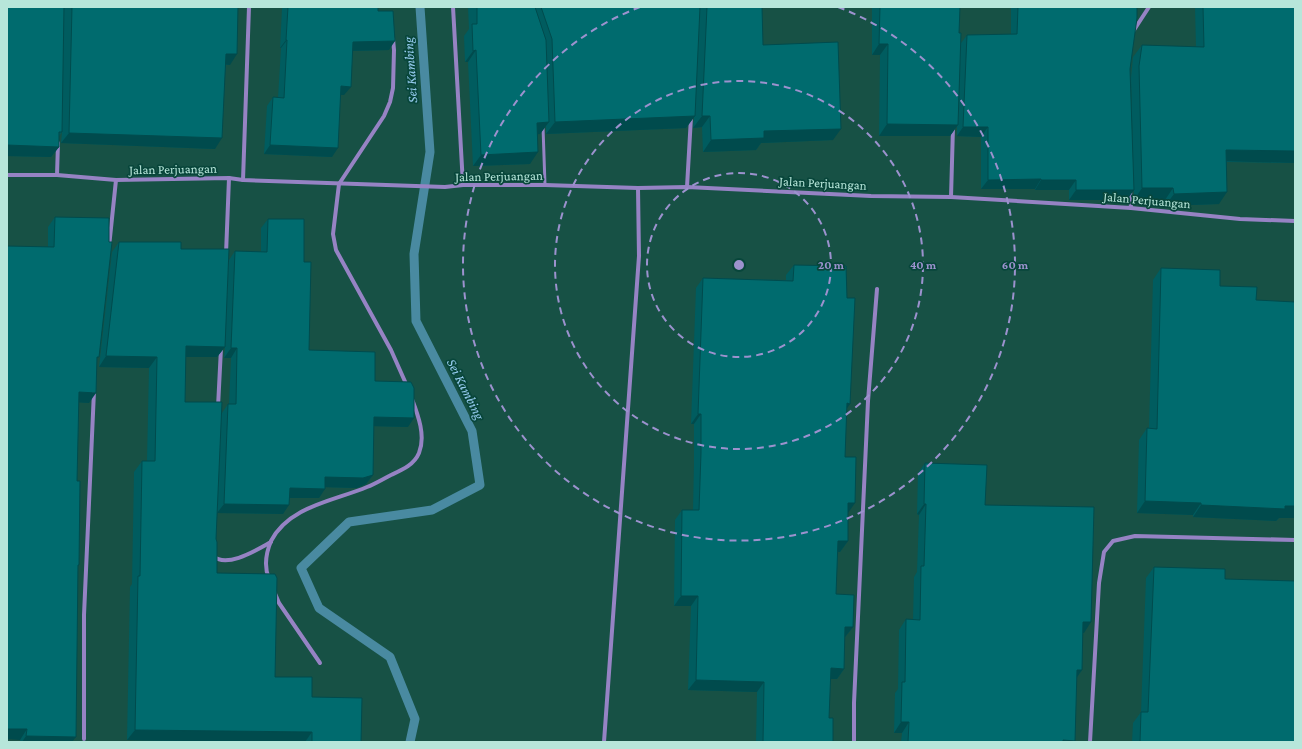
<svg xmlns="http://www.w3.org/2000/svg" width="1302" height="749" viewBox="0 0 1302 749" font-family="'Crimson Pro',serif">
<rect width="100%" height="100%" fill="#175145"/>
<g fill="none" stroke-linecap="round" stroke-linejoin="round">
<polyline stroke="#498aa1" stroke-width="9" points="410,742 415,719 390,657 319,608 301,568 349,522 432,510 480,485 472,431 416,321 414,254 430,152 420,7"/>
<polyline stroke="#9683c4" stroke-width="3" points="543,127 545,185"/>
<g stroke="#9683c4" stroke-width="4">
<polyline points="453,7 463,185"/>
<polyline points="1134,30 1149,7"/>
<polyline points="393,39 394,50 393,88 390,102 384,116 339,184 333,234 336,250 391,350 407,386"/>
<polyline points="7,175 57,175 116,180 229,178 243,180 445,187 463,185 545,185 638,188 687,187 871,196 951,197 1131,208 1240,219 1295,221"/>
<polyline points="57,175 58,143"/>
<polyline points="243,180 249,7"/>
<polyline points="687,187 691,117"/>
<polyline points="1130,190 1131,208"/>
<polyline points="951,197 953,127"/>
<polyline points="109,247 116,180"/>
<polyline points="226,254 229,178"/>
<polyline points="218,407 221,348"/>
<path d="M213,556C227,569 258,549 271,542"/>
<path d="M269,579C264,567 266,553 271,541C289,506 334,501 367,487C375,484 383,479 391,475C402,470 414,465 419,453C426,436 418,415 412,399"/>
<polyline points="274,591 279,603 320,663"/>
<polyline points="84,739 84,615 94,391"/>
<polyline points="604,742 639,256 638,188"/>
<polyline points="854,742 854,703 868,401 877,289"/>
<polyline points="1090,742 1099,583 1104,552 1113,541 1135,536 1295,540"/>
</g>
</g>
<g fill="#005c5f" fill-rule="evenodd">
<polygon points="7,7 238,7 230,65 226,65 215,149 61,143 62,132 59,136 59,147 51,157 7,156"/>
<polygon points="283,7 378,7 378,11 389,50 353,51 344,95 341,95 332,157 264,154 267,106 273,97 278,98 281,48 280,48 282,9"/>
<polygon points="468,7 762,7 763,45 833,140 761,143 756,150 703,152 702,127 693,128 694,117 686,128 546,134 546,126 540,134 538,134 530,164 473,166 468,62 465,62 464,36 469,29"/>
<polygon points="872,7 960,7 959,33 961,43 967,35 1011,34 1011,7 1137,7 1130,69 1127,200 1069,200 1069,190 1035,190 1035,189 981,189 981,137 957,136 957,126 950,136 879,136 880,55 872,55"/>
<polygon points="1195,7 1295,7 1295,163 1227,162 1219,204 1165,206 1165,200 1134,200 1131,78 1133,57 1142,45 1196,47"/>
<polygon points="55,217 97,360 89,403 79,402 77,481 79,565 77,567 72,742 20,742 48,246 48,227"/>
<path d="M268,219L304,262L309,350L375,381L408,427L374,426L373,475L366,484L357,488L325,487L319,498H290L283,514L217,513L216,539L217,573L275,677L312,697L361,742H245L127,740L130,587L132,584L134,472L142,461H147L149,368L99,367L112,252L119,242L181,249L229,260L235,251L261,252V228ZM225,347L224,358H231L229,404H228L222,413L185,402V357H217Z"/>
<polygon points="794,265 846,409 845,457 848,513 848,541 840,552 838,552 836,594 853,627 845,637 844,669 837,679 830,679 829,718 833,742 756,742 757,692 688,690 691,606 674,606 675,520 682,510 693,510 694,463 694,424 691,424 696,288 703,278 786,280 786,275"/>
<polygon points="1161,268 1220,286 1256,300 1279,518 1276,521 1193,517 1193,515 1137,513 1139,440 1147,428 1149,428 1153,280"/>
<polygon points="925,463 985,505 1084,633 1083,633 1082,670 1077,677 1074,742 901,742 902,733 894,733 895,693 898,689 899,630 906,619 913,620 914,577 917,572 919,515 917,514 918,473"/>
<polygon points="1154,567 1225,579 1295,742 1132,742 1133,723 1141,712 1146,578"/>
</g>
<g fill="#004b4d">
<polygon points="286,40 287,40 281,48 280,48"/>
<polygon points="395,41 389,50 347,51 353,42"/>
<polygon points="879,44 888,44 880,55 872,55"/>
<polygon points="476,50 468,62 465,62 473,51"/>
<polygon points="226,54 237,54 230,65 219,64"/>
<polygon points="341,86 351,87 344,95 335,95"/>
<polygon points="695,116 686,128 546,134 555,122"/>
<polygon points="702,116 710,116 702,127 693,128"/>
<polygon points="549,122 540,134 529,135 537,123"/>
<polygon points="887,124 958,125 950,136 879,136"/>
<polygon points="963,127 988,127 981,137 957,136"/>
<polygon points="841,129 833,140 761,143 756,150 703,152 711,140 764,131"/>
<polygon points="69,133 222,138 215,149 61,143"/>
<polygon points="7,145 59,147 51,157 7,156"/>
<polygon points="270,145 338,148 332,157 264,154"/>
<polygon points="1226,150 1295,151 1295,163 1218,161"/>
<polygon points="538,152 530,164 473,166 481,155"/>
<polygon points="1041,179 1035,189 981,189 988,180"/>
<polygon points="1041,180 1076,180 1069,190 1035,190"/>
<polygon points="1142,188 1173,188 1165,200 1134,200"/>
<polygon points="1076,190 1134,190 1127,200 1069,200"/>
<polygon points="1227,192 1219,204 1165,206 1174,194"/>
<polygon points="186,346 225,347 217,357 178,357"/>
<polygon points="231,348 237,348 231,358 224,358"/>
<polygon points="106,356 157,357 149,368 99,367"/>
<polygon points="79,392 96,393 89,403 72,402"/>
<polygon points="847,403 850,404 843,414"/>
<polygon points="698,414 701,414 694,424 691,424"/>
<polygon points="374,417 414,418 408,427 368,426"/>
<polygon points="373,475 366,484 357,488 319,487 325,477"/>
<polygon points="290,488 325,489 319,498 283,498"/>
<polygon points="1145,501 1201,503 1193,515 1137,513"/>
<polygon points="848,503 855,503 848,513"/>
<polygon points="224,504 289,505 283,514 217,513"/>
<polygon points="924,504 926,504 919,515 917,514"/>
<polygon points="1201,505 1295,506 1295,518 1279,518 1276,521 1193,517"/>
<polygon points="838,541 848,541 840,552 831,551"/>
<polygon points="681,596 698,596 691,606 674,606"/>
<polygon points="1083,622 1091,622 1084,633 1076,632"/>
<polygon points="845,627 853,627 845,637 838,637"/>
<polygon points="831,668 844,669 837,679 824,679"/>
<polygon points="1077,670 1082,670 1075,680"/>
<polygon points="696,680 764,682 757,692 688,690"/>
<polygon points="901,722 909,722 902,733 894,733"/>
<polygon points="7,729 27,729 20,740 7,739"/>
<polygon points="135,730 312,732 305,742 245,742 127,740"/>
<polygon points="26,736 76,737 72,742 22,742"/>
<polygon points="1063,740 1075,741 1074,742 1062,742"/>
</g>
<g fill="#006b6e" stroke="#004b4d">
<polygon points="7,7 64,7 62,132 59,132 59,147 7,145"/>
<polygon points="72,7 238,7 237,54 226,54 222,138 69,133"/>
<polygon points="288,7 378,7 378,11 393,11 395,41 353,42 351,87 341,86 338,148 270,145 273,97 284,98 287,40 286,40"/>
<polygon points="477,7 535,7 546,40 549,122 537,123 538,152 481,155 476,50 473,51 472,24 477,24"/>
<polygon points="541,7 700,7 695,116 555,122 552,39"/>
<polygon points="707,7 762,7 763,45 838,42 841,129 764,131 764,138 711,140 710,116 702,116"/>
<polygon points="880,7 960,7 959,33 961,33 958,125 887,124 888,44 879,44"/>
<polygon points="1018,7 1137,7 1137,18 1130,69 1134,190 1076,190 1076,180 1041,180 1041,179 988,180 988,127 963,127 967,35 1017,34"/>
<polygon points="1203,7 1295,7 1295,151 1226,150 1227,192 1174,194 1173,188 1142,188 1139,66 1142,45 1204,47"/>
<polygon points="55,217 109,218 109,242 112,242 99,357 97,357 96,393 79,392 77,481 80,481 79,565 78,565 76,737 26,736 27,729 7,729 7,246 54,247"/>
<polygon points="268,219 304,219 304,262 311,262 309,350 375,352 375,381 411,382 414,388 414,418 374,417 373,475 363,478 325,477 325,489 290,488 289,505 224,504 228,404 236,404 237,348 231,348 235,251 267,252"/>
<polygon points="119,242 181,242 181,249 229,249 225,347 186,346 185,402 222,402 216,539 217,542 217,573 275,574 277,578 275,677 312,677 312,697 362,698 361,742 312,742 312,732 135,730 138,576 140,576 142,461 155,461 157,357 106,356"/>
<polygon points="794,265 846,266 847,298 855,298 850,404 847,403 845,457 856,457 855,503 848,503 848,541 838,541 836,594 854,595 853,627 845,627 844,669 831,668 829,718 833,718 833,742 763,742 764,682 696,680 698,596 681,596 682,510 699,510 701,453 701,414 698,414 703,278 793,281"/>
<polygon points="1161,268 1220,270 1220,286 1257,287 1256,300 1295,302 1295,506 1285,506 1285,509 1201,505 1201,503 1145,501 1147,428 1157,429"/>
<polygon points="925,463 987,465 985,505 1094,507 1091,622 1083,622 1082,670 1077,670 1075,741 1063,740 1063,742 908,742 909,722 901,722 902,682 905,682 906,619 920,620 921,566 924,566 926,504 924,504"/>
<polygon points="1154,567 1225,569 1225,579 1295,581 1295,742 1140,742 1141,712 1148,712"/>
</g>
<g fill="none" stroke="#9c92ce" stroke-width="2" stroke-dasharray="7 5">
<circle cx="739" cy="265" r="92"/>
<circle cx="739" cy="265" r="184"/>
<path d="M838 7A276 276 0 1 1 640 7"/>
</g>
<g text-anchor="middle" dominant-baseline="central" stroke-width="3.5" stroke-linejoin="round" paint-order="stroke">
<g font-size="13" fill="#b7e6da" stroke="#08463b">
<text transform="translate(173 169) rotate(-1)">Jalan Perjuangan</text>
<text transform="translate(499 176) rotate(-1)">Jalan Perjuangan</text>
<text transform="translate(823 183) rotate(3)">Jalan Perjuangan</text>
<text transform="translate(1147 200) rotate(5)">Jalan Perjuangan</text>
</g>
<g font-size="14" font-style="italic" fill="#96cbee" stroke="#08463b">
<text transform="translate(410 70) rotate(-94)">Sei Kambing</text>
<text transform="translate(466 389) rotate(63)">Sei Kambing</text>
</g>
</g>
<circle cx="739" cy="265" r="6" fill="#9c92ce" stroke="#08463b" stroke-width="2"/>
<g font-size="12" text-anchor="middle" font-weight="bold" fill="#9c92ce" stroke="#08463b" stroke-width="3.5" stroke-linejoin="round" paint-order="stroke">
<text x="831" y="269">20 m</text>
<text x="923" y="269">40 m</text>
<text x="1015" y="269">60 m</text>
</g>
<rect width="1302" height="749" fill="none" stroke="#b7e6da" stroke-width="16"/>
</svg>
